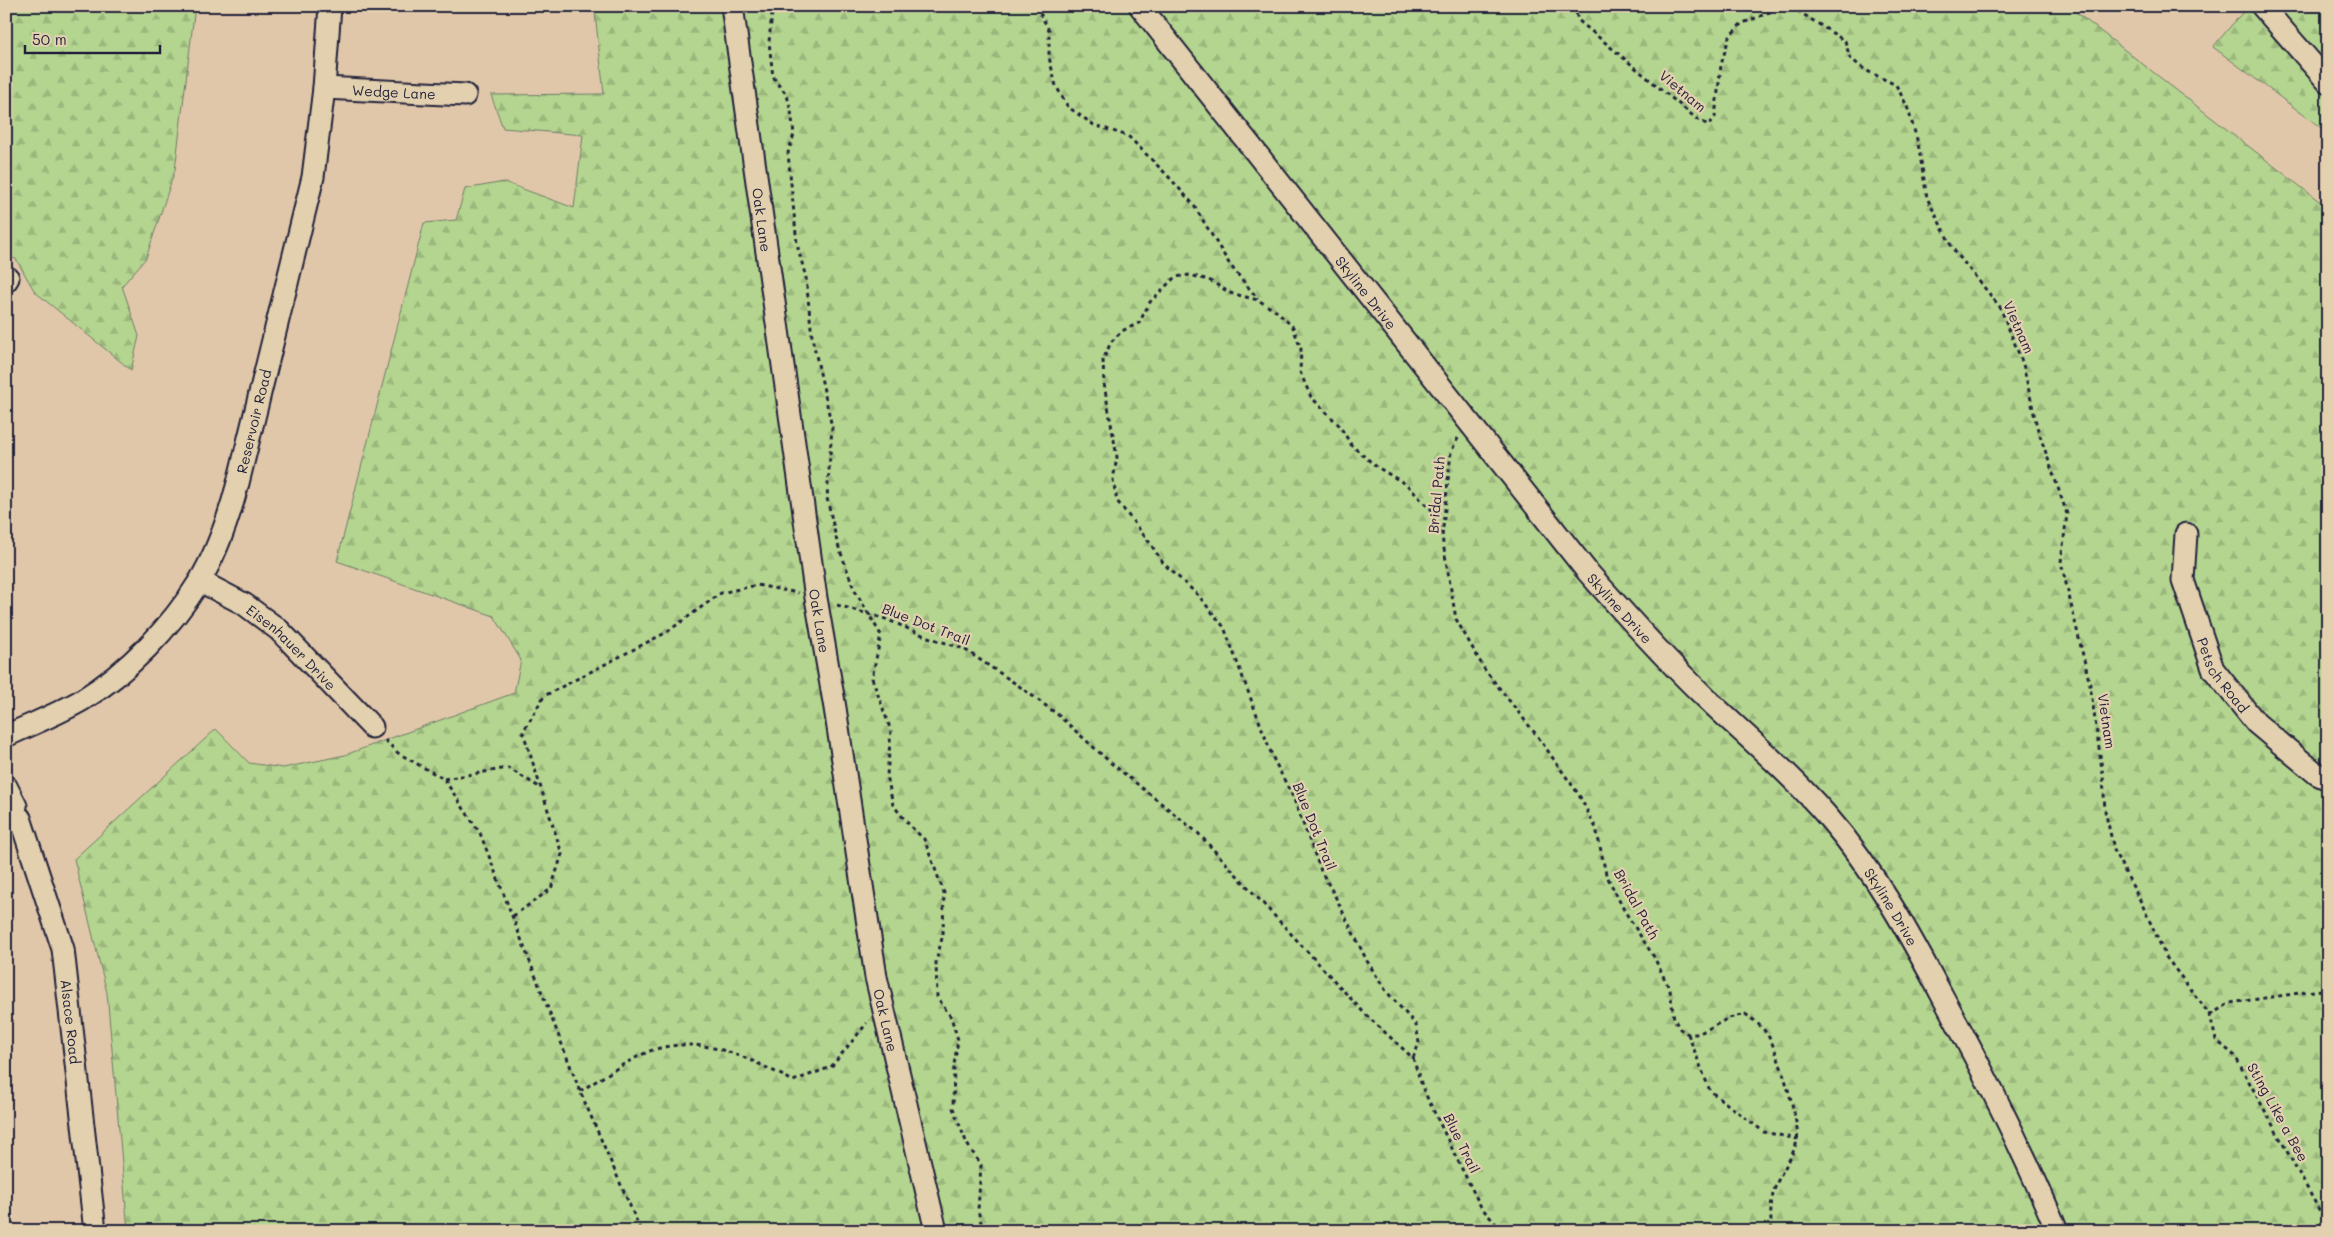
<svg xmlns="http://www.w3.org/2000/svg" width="2334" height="1237" viewBox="0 0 2334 1237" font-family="Mali,sans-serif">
<defs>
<pattern id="forest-firs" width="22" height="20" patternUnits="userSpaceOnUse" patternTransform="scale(1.25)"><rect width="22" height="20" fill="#b4d58f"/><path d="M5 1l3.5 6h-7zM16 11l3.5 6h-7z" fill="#9ab77c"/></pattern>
</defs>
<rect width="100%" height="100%" fill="#e1c7aa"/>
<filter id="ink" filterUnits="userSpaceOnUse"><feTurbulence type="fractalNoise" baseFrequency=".02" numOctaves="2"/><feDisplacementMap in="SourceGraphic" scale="10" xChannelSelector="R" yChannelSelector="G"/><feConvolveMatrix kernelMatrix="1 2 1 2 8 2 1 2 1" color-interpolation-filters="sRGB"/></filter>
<g filter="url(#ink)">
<g fill="url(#forest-firs)" stroke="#6b7c65">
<polygon points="6,6 195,6 175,170 146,258 122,286 139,336 131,370 35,292 16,259 6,256"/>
<polygon points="589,6 2068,6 2328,208 2328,1231 128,1231 107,993 74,859 216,729 249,763 283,768 345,755 514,693 521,660 494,616 337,561 424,223 456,220 465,189 504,182 574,208 583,135 503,128 491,95 604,94 595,13"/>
<polygon points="2248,6 2328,6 2328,133 2213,47"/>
</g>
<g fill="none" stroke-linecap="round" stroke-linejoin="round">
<defs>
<g id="minor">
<path id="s1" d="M732,6L816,598L835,708L876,977L936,1231"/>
<path id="s2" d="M1140,6L1586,570C1625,614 1664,658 1707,699C1748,738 1791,774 1828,817C1876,872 1911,937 1945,1001C1986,1076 2024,1152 2057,1231"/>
<polyline points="2262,6 2328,82"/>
<path id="s3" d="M324,88L465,95"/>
<polyline points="6,281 8,278"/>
<path id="s4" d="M2186,534L2183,580L2213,669L2256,723L2317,774L2328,779"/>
<path id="s5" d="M200,581L244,604L279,630L372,727"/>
<path id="s6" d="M6,736C32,724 58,714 82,700C128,672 171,627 199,582C218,551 229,517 238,483L313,177L324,88L330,6"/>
<polyline points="6,786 16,806"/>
<path id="s7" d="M20,818L63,949L95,1231"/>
</g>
</defs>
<use href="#minor" stroke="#22223b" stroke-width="25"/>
<g stroke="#22223b" stroke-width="3" stroke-dasharray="4 4" stroke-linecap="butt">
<polyline points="775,6 772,13 769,42 773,77 787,95 791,111 794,134 788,153 797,244 806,278 812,337 832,427 827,498 837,542 854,589 881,635 872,678 891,731 887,775 893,805 910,826 924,839 944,893 943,934 936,962 937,997 951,1017 958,1040 954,1065 953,1108 967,1144 981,1165 978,1210 983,1231"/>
<polyline points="1036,6 1049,30 1049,57 1056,86 1068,107 1094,125 1128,136 1167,175 1193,204 1230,265 1258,299"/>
<polyline points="1574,6 1578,20 1698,120 1709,125 1715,117 1721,65 1729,37 1741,24 1777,9 1795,9 1845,41 1850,58 1865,70 1896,85 1907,106 1918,143 1927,198 1953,249 2000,307 2023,364 2037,427 2067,514 2061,562 2090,685 2103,776 2105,811 2115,853 2141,902 2166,957 2210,1015 2216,1040 2235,1056 2323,1217 2328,1221"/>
<path d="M1458,438L1451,452L1442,537L1456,619L1485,670L1538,737L1579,795L1596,828L1606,874L1624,910L1654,957L1670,990L1674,1019L1680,1029L1688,1034H1698L1729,1018L1745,1014C1756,1021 1765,1029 1771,1041C1779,1057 1801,1125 1797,1141C1793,1157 1782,1170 1776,1185C1770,1200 1770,1216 1772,1231"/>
<polyline points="837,605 886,619 925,636 964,649 1019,686 1057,714 1111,763 1198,833 1365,1014 1413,1058"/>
<polyline points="385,740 398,753 444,779 480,833 580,1091 641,1231"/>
<polyline points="444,779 508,768 541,788"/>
<polyline points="513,916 551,889 562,854 523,732 544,696 667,632 721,593 757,585 798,593"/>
<polyline points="2210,1015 2230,1003 2328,989"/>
<polyline points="1688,1034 1710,1091 1764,1132 1798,1139"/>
<polyline points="1413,1058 1419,1043 1416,1025 1386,991 1367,961 1335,896 1321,871 1293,797 1273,758 1224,627 1198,595 1163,563 1150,543 1117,501 1113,480 1117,457 1104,384 1103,360 1111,342 1122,331 1139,323 1150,302 1175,277 1190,275 1209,280 1230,293 1258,300 1276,311 1293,327 1301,349 1300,372 1311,397 1339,425 1352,446 1377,467 1407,485 1427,506 1443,518"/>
<polyline points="1413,1058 1423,1089 1462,1169 1481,1207 1502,1231"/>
<path d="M580,1091C600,1079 630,1059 650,1051C701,1033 749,1058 793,1081L831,1067L867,1023"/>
</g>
<use href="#minor" stroke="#e2d0ae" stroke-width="21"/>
</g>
</g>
<g text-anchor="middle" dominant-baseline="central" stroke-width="4.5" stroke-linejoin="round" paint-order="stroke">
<g font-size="14" fill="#22223b" stroke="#e2d0ae">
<text stroke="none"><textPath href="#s3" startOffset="70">Wedge Lane</textPath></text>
<text transform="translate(1683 91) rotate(40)">Vietnam</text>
<text stroke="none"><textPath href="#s1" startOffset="216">Oak Lane</textPath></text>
<text stroke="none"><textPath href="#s2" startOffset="365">Skyline Drive</textPath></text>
<text transform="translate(2019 327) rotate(66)">Vietnam</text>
<text stroke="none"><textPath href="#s6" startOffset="422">Reservoir Road</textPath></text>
<text transform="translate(1436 495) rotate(-85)">Bridal Path</text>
<text stroke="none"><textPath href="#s2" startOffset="770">Skyline Drive</textPath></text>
<text stroke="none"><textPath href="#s1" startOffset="621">Oak Lane</textPath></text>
<text transform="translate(926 624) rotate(21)">Blue Dot Trail</text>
<text stroke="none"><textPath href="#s5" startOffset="114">Eisenhauer Drive</textPath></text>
<text stroke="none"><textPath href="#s4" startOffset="150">Petsch Road</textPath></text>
<text transform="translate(2107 721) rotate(82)">Vietnam</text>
<text transform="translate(1315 826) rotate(68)">Blue Dot Trail</text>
<text transform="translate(1637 904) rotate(61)">Bridal Path</text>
<text stroke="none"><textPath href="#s2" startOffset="1175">Skyline Drive</textPath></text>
<text stroke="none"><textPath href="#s1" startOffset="1026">Oak Lane</textPath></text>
<text stroke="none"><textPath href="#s7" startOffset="211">Alsace Road</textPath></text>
<text transform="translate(2278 1112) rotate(61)">Sting Like a Bee</text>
<text transform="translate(1462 1143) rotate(64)">Blue Trail</text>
</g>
</g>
<rect width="2334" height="1237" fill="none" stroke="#e2d0ae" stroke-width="25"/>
<rect x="12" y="12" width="2309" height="1212" fill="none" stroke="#22223b" stroke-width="2" filter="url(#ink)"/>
<path d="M25 45v8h135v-8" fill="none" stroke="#22223b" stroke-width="2.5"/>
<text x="32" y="45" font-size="15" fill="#22223b" stroke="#e2d0ae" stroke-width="4" paint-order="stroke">50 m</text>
</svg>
